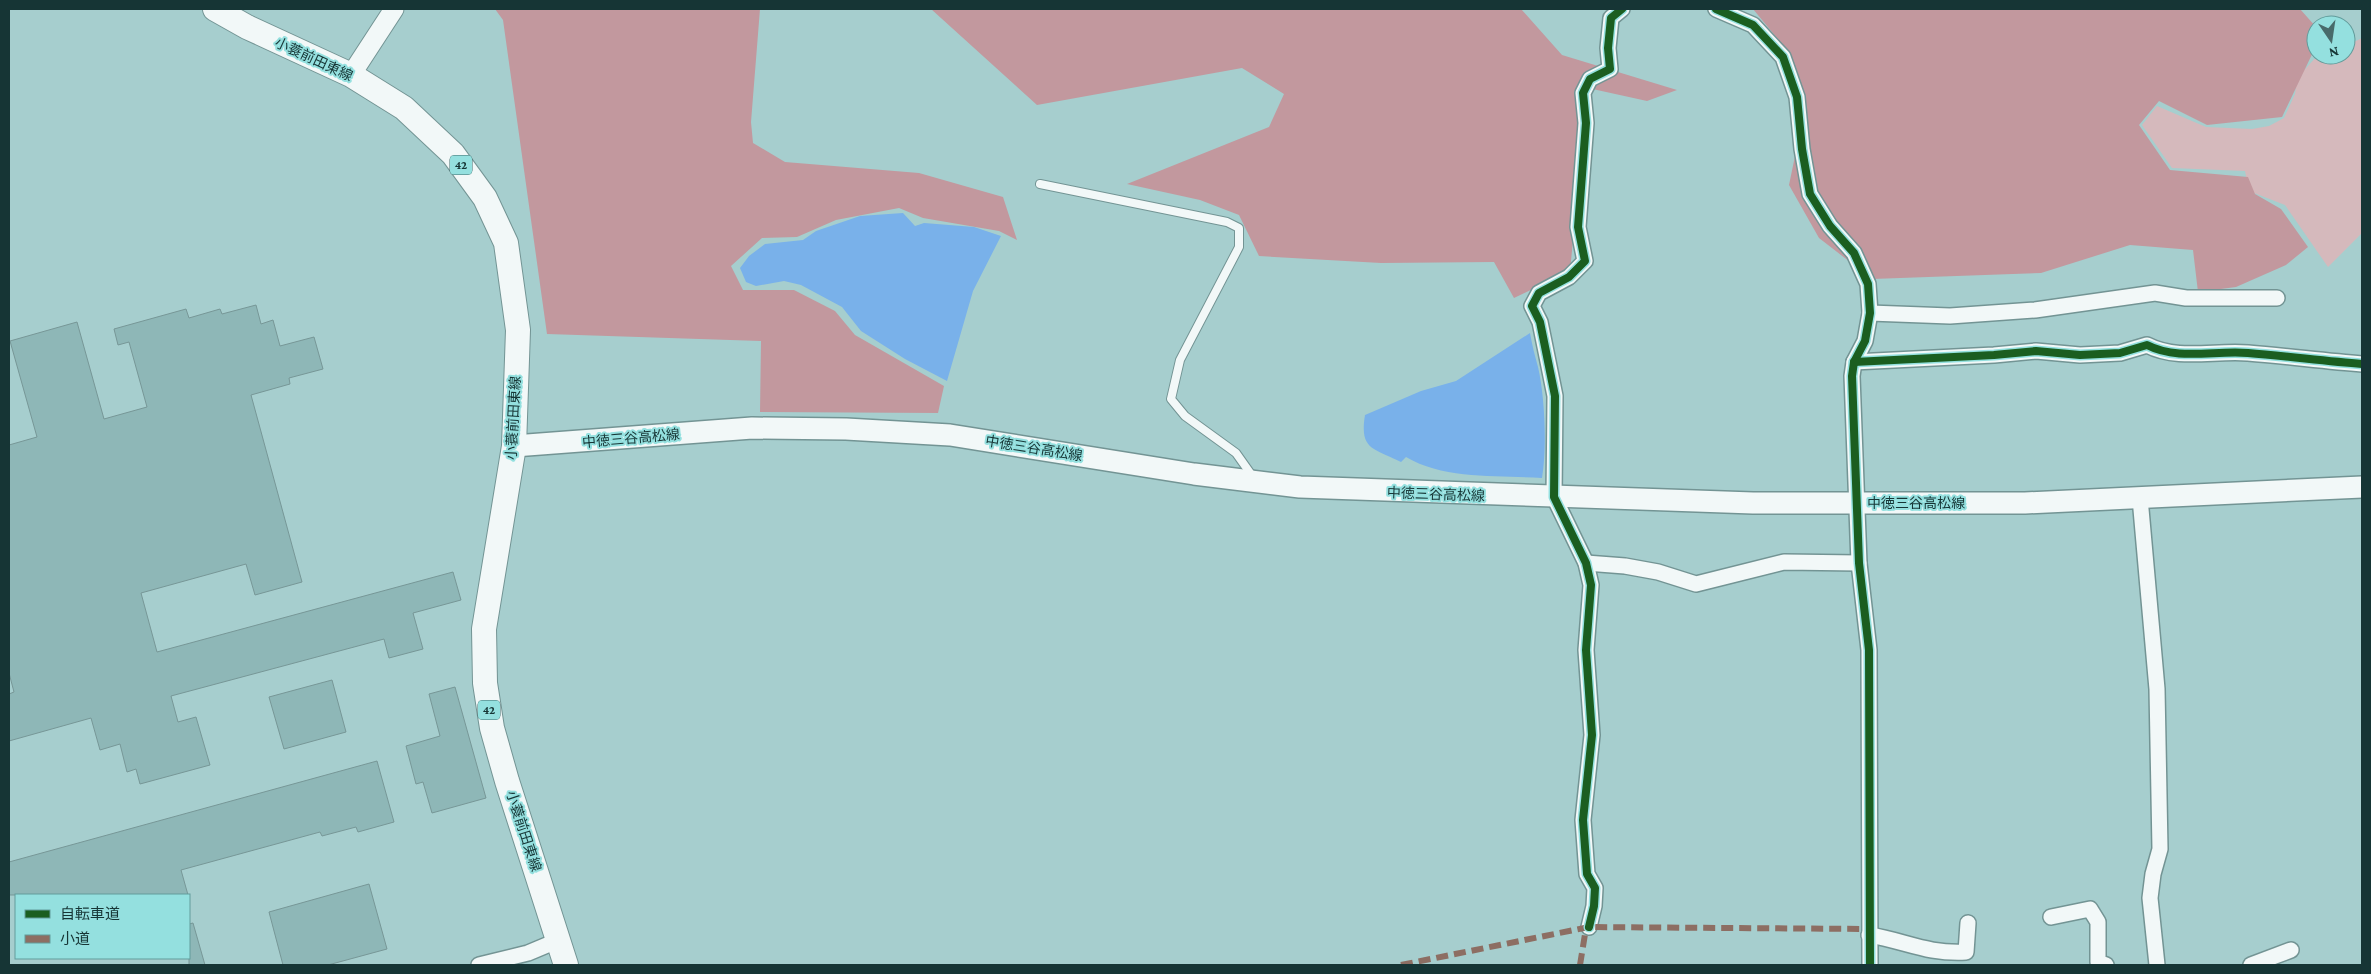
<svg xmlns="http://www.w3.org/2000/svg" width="2371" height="974" viewBox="0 0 2371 974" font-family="'Crimson Pro','Noto Sans JP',serif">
<rect width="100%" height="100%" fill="#a6cece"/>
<polygon fill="#d5b9bc" points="2362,38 2362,233 2328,267 2285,205 2249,191 2245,171 2172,168 2142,125 2157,106 2206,127 2252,129 2269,126 2284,118 2295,94 2297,78 2318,55 2346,55 2346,46"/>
<g fill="#c2989e">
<polygon points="495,9 760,9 751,122 753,143 785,162 919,173 1003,197 1017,240 999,231 923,218 899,208 836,220 797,237 762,238 731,266 743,290 794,290 835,311 855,335 944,386 938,413 760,412 761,341 547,334 503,20"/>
<polygon points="931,9 1521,9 1562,55 1677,90 1647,101 1588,88 1570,271 1514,298 1494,262 1381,263 1259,256 1239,215 1200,200 1127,184 1269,127 1284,94 1242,68 1037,105"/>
<polygon points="1753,9 2300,9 2316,27 2316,46 2282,117 2207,125 2159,101 2139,125 2170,170 2248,177 2255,194 2281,209 2308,247 2286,265 2236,287 2198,292 2193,250 2130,245 2041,273 1872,279 1819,238 1789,185 1800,132 1791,55"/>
</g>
<g fill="#79b1ea">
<polygon points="903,213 915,226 924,223 974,227 1001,236 973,291 947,381 905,359 861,331 842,307 801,285 784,281 756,286 746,282 740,268 749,256 765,244 803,240 816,231 860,216"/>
<path d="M1530,333C1532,345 1535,356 1538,367C1545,397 1547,448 1542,478C1498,475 1445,480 1406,457L1401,462C1375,448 1359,451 1365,415L1421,391L1456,381Z"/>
</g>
<g fill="#8eb7b7" stroke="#779797">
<polygon points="256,305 261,324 273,320 280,346 314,337 323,369 289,378 290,384 251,395 302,582 255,595 246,564 141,593 157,652 453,572 461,600 413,613 423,649 389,658 384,639 171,696 178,722 196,717 210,765 140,784 136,769 127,772 120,744 100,750 91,718 9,741 9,694 14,692 9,673 9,445 37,437 10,341 77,322 104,419 147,407 129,342 118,345 114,329 186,309 189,318 220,309 222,314"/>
<polygon points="332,680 346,732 284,749 269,697"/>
<polygon points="455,687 486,798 432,813 423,782 416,784 406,746 440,736 429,694"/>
<polygon points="377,761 394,822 358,832 356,827 322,836 320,832 181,870 188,895 9,895 9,862"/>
<polygon points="369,884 387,949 328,965 283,965 269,912"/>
<polygon points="193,923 205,965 189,965 189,924"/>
</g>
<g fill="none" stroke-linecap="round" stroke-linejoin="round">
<defs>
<polyline id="service" points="1040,184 1227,222 1239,228 1239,247 1180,360 1171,399 1185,416 1236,453 1253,477"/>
<g id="minor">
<polyline points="1716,9 1753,25 1783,57 1797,97 1802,149 1810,194 1830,226 1854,253 1868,284 1870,313 1865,341 1854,362 1852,376 1859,563 1869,650 1870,965"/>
<polyline points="1870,313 1950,316 2035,310 2155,293 2186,298 2277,298"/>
<path d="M1854,362L1994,355L2036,351L2080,355L2120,353L2147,345C2178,361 2215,350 2248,353C2286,356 2324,361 2362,364"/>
<polyline points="2140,498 2157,689 2160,849 2153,874 2150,898 2157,965"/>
<polyline points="1586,563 1625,566 1658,572 1696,584 1784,562 1859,563"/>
<polyline points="2051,917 2090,909 2098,922 2098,962 2106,965"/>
<polyline points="1589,927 1594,906 1595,888 1587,874 1583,820 1592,735 1586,650 1591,585 1586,563 1554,497 1555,396 1540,322 1532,306 1539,293 1569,277 1585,261 1578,227 1586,123 1583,93 1590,79 1610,69 1608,48 1611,18 1622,9"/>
<path d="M1869,935C1906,941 1926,954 1966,952L1968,923"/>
<polyline points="479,965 528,953 559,940"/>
<polyline points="2251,965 2291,950"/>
</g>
<polyline id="tertiary" points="351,75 394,9"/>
<polyline id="secondary" points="514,446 752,428 846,429 950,435 1194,474 1300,487 1753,503 2025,503 2362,487"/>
<polyline id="primary" points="215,9 247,27 351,75 404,108 453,154 485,198 506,243 518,330 514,446 484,629 485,683 492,728 507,781 566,965"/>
</defs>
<use href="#service" stroke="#739494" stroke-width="10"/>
<use href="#minor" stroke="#739494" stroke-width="18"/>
<use href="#tertiary" stroke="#739494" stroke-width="21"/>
<use href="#secondary" stroke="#739494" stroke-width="24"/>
<use href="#primary" stroke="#739494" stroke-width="26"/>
<use href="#service" stroke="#f2f8f8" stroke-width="8"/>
<use href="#minor" stroke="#f2f8f8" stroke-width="15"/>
<use href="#tertiary" stroke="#f2f8f8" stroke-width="19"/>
<use href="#secondary" stroke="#f2f8f8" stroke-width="21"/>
<use href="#primary" stroke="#f2f8f8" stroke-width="24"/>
<g stroke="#8d6e63" stroke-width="6" stroke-dasharray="12 6" stroke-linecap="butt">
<polyline points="1401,965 1589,927 1868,929"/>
<polyline points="1580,965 1586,928"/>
</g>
<defs>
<g id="cycleway">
<polyline points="1716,9 1753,25 1783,57 1797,97 1802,149 1810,194 1830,226 1854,253 1868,284 1870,313 1865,341 1854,362 1852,376 1859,563 1869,650 1870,965"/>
<path d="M1854,362L1994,355L2036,351L2080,355L2120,353L2147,345C2178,361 2215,350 2248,353C2286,356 2324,361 2362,364"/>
<polyline points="1589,927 1594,906 1595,888 1587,874 1583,820 1592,735 1586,650 1591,585 1586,563 1554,497 1555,396 1540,322 1532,306 1539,293 1569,277 1585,261 1578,227 1586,123 1583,93 1590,79 1610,69 1608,48 1611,18 1622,9"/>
</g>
</defs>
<use href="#cycleway" stroke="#94e0df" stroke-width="11"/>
<use href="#cycleway" stroke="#1b5e20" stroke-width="8"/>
</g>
<g text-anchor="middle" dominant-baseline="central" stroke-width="4" stroke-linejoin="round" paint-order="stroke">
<g fill="#94e0df" stroke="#3c6868" stroke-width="1">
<rect x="450" y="155.5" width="22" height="19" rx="4"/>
<rect x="478" y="700.5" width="22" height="19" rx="4"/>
</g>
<g font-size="12" font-weight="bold" fill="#163535">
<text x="461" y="165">42</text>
<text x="489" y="710">42</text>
</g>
<g font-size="14" fill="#163535" stroke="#94e0df">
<text transform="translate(314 59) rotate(25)">小蓑前田東線</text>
<text transform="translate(513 418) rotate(-87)">小蓑前田東線</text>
<text transform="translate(631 438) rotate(-5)">中徳三谷高松線</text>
<text transform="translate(1034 448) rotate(9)">中徳三谷高松線</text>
<text transform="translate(1436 494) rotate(2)">中徳三谷高松線</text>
<text x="1916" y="503">中徳三谷高松線</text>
<text transform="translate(524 831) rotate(72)">小蓑前田東線</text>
</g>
</g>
<rect width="2371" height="974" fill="none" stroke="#163535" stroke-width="20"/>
<rect x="15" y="894" width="175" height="65" fill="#94e0df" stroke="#629c9b"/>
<rect x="25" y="910" width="25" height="8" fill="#1b5e20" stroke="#629c9b"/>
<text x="60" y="919" font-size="15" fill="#163535">自転車道</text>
<rect x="25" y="935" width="25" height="8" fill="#8d6e63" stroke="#629c9b"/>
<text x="60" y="944" font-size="15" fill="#163535">小道</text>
<g transform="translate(2331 40) rotate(167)"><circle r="24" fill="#94e0df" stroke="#629c9b"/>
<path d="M0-4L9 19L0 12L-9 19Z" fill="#486b6b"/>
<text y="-8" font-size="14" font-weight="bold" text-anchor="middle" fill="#163535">N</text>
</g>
</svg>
